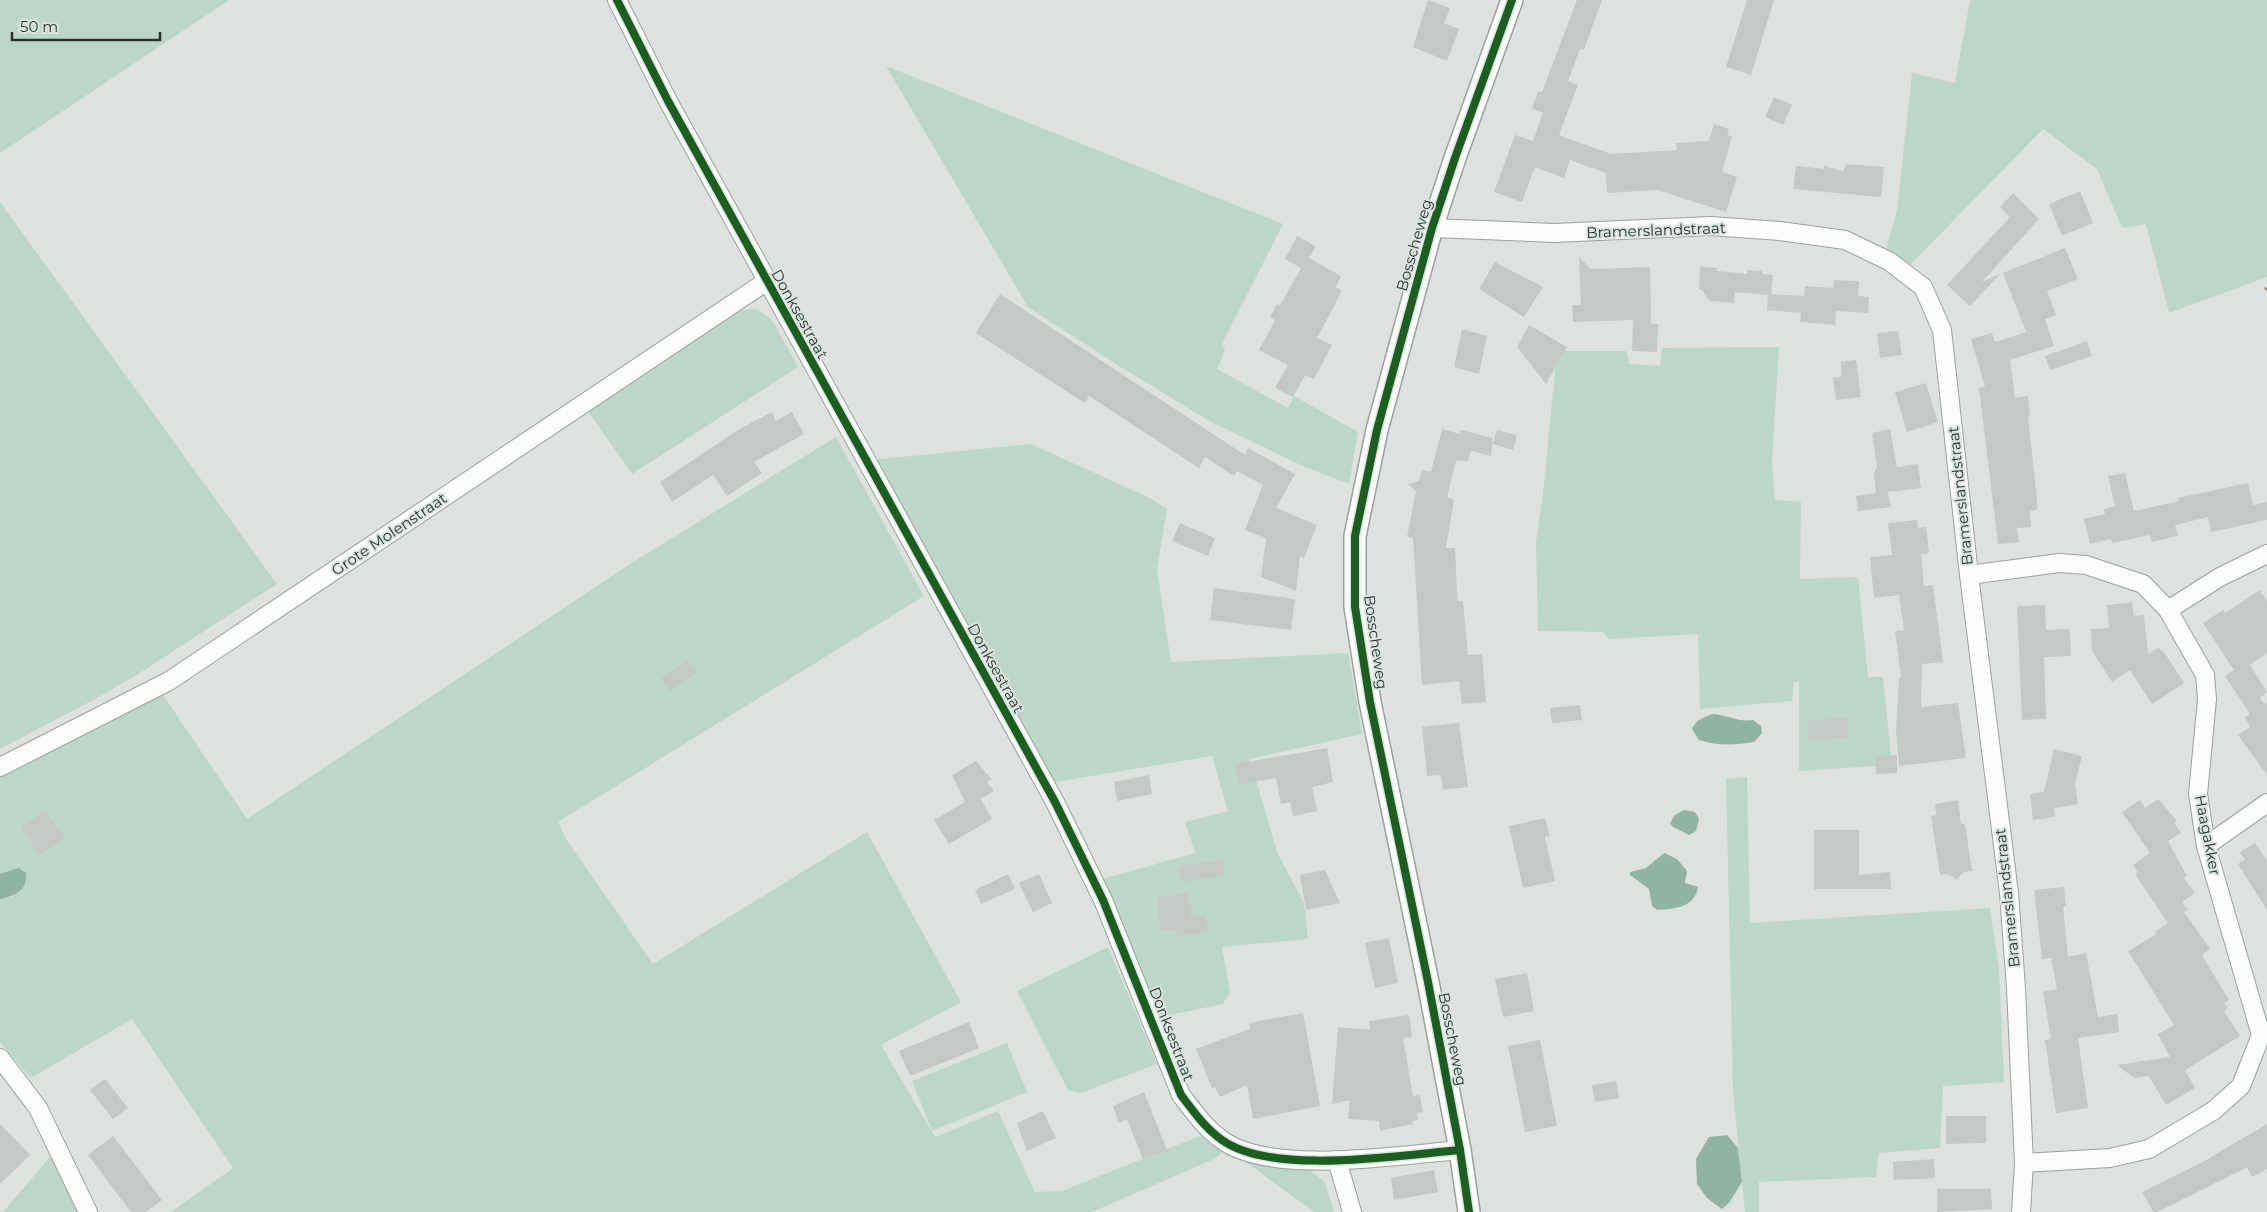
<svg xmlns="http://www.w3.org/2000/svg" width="2267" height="1212" viewBox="0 0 2267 1212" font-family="Montserrat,sans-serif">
<rect width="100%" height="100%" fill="#dde2df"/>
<g fill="#bcd7ca">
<polygon points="0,0 229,0 0,153"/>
<polygon points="1970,0 2267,0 2267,277 2169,313 2146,224 2122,228 2097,169 2043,129 1908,267 1886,250 1897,210 1912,73 1955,83"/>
<polygon points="886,66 1283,224 1222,344 1225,350 1217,369 1288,408 1294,396 1358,432 1349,484 1305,467 1211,422 1119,366 1028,307"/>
<polygon points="0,202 277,584 135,676 95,699 0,749"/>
<polygon points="757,309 772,320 798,367 632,474 588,411 738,310"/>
<polygon points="1779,347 1772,463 1775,500 1801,502 1800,579 1858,577 1868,677 1883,677 1892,765 1799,771 1799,682 1794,682 1792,701 1700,709 1698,634 1609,639 1603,632 1538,631 1536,542 1543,493 1557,351 1626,351 1629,364 1660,366 1662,348"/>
<polygon points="836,437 924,596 558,822 566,839 653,964 867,832 961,1002 881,1045 935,1137 998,1111 1035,1192 1062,1191 1200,1136 1222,1153 1214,1159 1092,1212 171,1212 233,1168 132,1019 31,1078 0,1042 0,899 15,896 6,871 0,874 0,777 161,692 247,819 630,564"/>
<polygon points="1031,444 1152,499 1167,509 1157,569 1171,662 1348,653 1362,734 1250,759 1277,852 1304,903 1308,939 1222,947 1230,992 1223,1004 1160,1017 1099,880 1195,853 1185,822 1228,811 1212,756 1049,783 871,460"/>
<polygon points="1747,777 1750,923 1990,908 1999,968 2004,1082 1943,1086 1940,1148 1879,1153 1876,1177 1759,1182 1759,1212 1745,1212 1733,1092 1726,779"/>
<polygon points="1108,947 1157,1064 1081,1093 1068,1090 1017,991"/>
<polygon points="1007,1043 1027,1092 932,1131 912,1081"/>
<polygon points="52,1155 80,1212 3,1212"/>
<polygon points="1243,1160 1259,1164 1301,1164 1324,1181 1334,1212 1314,1212"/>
</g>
<g fill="#90b3a2">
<path d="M1714,714C1730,716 1737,722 1753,720L1761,726L1762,733L1754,742C1735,745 1718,746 1699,740L1692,729C1697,719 1703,717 1714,714Z"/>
<polygon points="1684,810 1695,812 1699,819 1696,831 1689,835 1673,827 1670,823 1675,815"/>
<path d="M1664,853L1677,859L1687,871L1685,883L1698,887C1695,908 1673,909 1657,910L1652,906L1649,889L1630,875V872L1646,868Z"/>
<path d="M19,868L26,873C28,890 15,896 0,899V874Z"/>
<polygon points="1727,1135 1738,1148 1742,1182 1729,1203 1722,1209 1707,1198 1697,1184 1696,1159 1709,1137"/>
</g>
<g fill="#c5c9c6">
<polygon points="1428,0 1450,8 1444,23 1459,29 1447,61 1413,47"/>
<polygon points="1577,0 1602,0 1584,50 1580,49 1568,81 1578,85 1559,135 1611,154 1677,150 1676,143 1709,141 1714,124 1729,129 1727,135 1732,137 1722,172 1737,177 1726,212 1657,190 1607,193 1606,173 1570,160 1564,178 1535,167 1522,202 1494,192 1515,135 1533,141 1543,113 1532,109 1538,91 1542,92"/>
<polygon points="1747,0 1774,0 1751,75 1726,67"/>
<polygon points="1774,97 1792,105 1783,125 1765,117"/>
<polygon points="1846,164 1884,167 1881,197 1793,189 1796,166 1824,169 1824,165 1843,172"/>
<polygon points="2080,191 2093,223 2062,236 2049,204"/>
<polygon points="2013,193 2039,219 1982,282 2000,274 1970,306 1947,285 2010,217 2000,207"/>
<polygon points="1297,236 1316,246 1309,258 1341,276 1336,287 1342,291 1317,338 1332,345 1314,379 1305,375 1293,397 1275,388 1288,365 1259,350 1275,320 1270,317 1277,304 1280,306 1301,268 1285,259"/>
<polygon points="2065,248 2078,279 2047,291 2056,315 2045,319 2054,346 2010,360 2015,398 2028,396 2030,416 2028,416 2038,509 2030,511 2031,527 2017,528 2019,542 1998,544 1979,388 1985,387 1971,339 1992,333 1995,342 2026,332 2003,273"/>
<polygon points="1579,257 1591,269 1650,267 1651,324 1658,324 1657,352 1632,351 1633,320 1573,322 1572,305 1581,305"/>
<polygon points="1495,262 1543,287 1524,317 1479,289"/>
<polygon points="1700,266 1717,268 1717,271 1747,274 1747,270 1762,271 1762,274 1773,275 1771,294 1804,296 1805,286 1833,288 1834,280 1859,281 1858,296 1869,297 1868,313 1836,311 1835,325 1800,322 1801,313 1767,310 1768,295 1735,292 1734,303 1710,301 1702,290 1699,290"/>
<polygon points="1000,294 1245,455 1248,448 1295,474 1276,508 1317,525 1304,558 1300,556 1296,591 1261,577 1266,538 1245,530 1263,485 1237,471 1234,476 1205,457 1199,468 1089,396 1085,403 976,333"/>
<polygon points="1529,325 1567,347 1546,384 1517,347"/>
<polygon points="1462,329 1487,336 1479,374 1454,367"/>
<polygon points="1898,331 1902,355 1880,358 1877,333"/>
<polygon points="2087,341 2092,356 2050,370 2045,356"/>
<polygon points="1856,360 1861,397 1836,400 1833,378 1841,377 1841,362"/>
<polygon points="1926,383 1938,422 1907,432 1895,392"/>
<polygon points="772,412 776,421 792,412 804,434 754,462 762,473 727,496 713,475 672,502 660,482 741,428"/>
<polygon points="1442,429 1460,434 1461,430 1493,438 1491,456 1471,451 1468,461 1456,461 1447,497 1454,500 1446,548 1455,548 1457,591 1458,601 1463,601 1468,655 1482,654 1486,702 1462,704 1459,681 1422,685 1413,538 1407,537 1416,491 1408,484 1419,481 1422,470 1431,472"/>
<polygon points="1890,429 1897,467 1918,464 1921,488 1888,492 1891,507 1858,511 1856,496 1876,493 1874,473 1877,467 1872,433"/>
<polygon points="1497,430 1517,435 1513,450 1493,444"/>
<polygon points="2125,473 2134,511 2179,501 2178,498 2248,483 2253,505 2267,502 2267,520 2211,532 2208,517 2175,525 2178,536 2152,542 2150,535 2112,543 2111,539 2090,544 2084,519 2105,514 2104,509 2115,506 2108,476"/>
<polygon points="1917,520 1918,528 1926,527 1929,553 1921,554 1924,586 1933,585 1943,662 1922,664 1921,707 1958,703 1966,758 1899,766 1896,731 1899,678 1901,678 1895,631 1904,630 1899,595 1874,598 1870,557 1892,555 1888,523"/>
<polygon points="1180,523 1215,538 1208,556 1172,541"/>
<polygon points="1214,588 1295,599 1291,630 1210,620"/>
<polygon points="2260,590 2267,601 2267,653 2250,665 2267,692 2260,698 2264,704 2267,702 2267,775 2238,735 2250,727 2245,717 2250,714 2225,676 2234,670 2203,623 2223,610 2225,613"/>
<polygon points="2132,602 2134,616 2144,615 2148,654 2158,648 2164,652 2184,683 2152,704 2130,670 2112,682 2092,651 2091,629 2109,628 2107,605"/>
<polygon points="2045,605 2046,630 2070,629 2071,656 2044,657 2046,719 2022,720 2017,606"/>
<polygon points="688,660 697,673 670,691 661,678"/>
<polygon points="1580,705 1582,720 1552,723 1550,708"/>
<polygon points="1848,718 1849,738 1809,740 1808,720"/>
<polygon points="1459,723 1468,787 1443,790 1441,775 1427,776 1422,727"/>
<polygon points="1327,748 1333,782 1312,787 1317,811 1293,816 1290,802 1281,804 1276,778 1239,785 1235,764"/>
<polygon points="2054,749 2082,756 2075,784 2078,804 2054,808 2055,817 2033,820 2030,794 2044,792"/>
<polygon points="1897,755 1897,773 1876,774 1875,756"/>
<polygon points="976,761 991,779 987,782 994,791 981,799 992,819 949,844 934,820 965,802 952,775"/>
<polygon points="1149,775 1152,794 1117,801 1114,782"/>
<polygon points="2158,799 2177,821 2174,823 2181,833 2168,841 2187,876 2184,878 2195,893 2182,902 2188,910 2184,912 2210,949 2202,955 2229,1000 2224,1003 2228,1008 2224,1011 2240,1036 2185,1070 2195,1088 2166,1105 2149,1076 2134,1078 2117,1065 2170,1057 2158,1034 2174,1025 2128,951 2157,934 2155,932 2168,923 2135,874 2138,872 2133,865 2150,853 2122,812 2140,800 2145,808"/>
<polygon points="1958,800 1961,824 1965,824 1972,871 1963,872 1957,880 1949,874 1940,875 1931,816 1936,815 1935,804"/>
<polygon points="46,811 65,838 39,855 21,827"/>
<polygon points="1545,818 1550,836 1545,837 1555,881 1523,888 1509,826"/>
<polygon points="1814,830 1859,830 1859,875 1890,872 1891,889 1814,889"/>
<polygon points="2255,843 2267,861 2267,910 2238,864 2245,860 2240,852"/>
<polygon points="1223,860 1225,876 1181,882 1179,866"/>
<polygon points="1325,870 1340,903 1306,910 1300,875"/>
<polygon points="1008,874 1015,889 981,904 975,890"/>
<polygon points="1039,874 1052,903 1033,912 1019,883"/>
<polygon points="2064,887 2066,906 2063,907 2068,957 2086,953 2098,1017 2117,1014 2119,1032 2078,1038 2088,1108 2056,1113 2045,1040 2051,1039 2043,992 2057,989 2051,958 2042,959 2034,890"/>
<polygon points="1187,893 1191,917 1205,915 1208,932 1176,936 1175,929 1161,931 1157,898"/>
<polygon points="1389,938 1398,983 1375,988 1365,943"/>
<polygon points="1527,973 1534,1011 1503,1017 1495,979"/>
<polygon points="1303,1013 1320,1106 1253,1119 1247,1085 1220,1097 1215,1087 1212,1088 1196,1049 1250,1029 1249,1023"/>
<polygon points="1409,1015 1412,1037 1403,1038 1413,1096 1420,1095 1423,1112 1417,1113 1418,1120 1412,1121 1413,1124 1380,1131 1379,1121 1348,1119 1350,1100 1332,1104 1338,1027 1370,1030 1369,1021"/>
<polygon points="969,1022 979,1048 910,1076 899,1051"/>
<polygon points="1540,1040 1557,1126 1525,1132 1508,1046"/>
<polygon points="105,1079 128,1108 113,1119 90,1090"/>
<polygon points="1616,1081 1619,1098 1595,1102 1592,1085"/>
<polygon points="1144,1092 1167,1150 1143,1159 1127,1119 1119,1123 1113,1106"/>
<polygon points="1043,1111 1056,1138 1027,1151 1017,1123"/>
<polygon points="1946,1116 1986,1116 1986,1143 1946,1144"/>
<polygon points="0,1124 30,1155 0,1184"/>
<polygon points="2267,1124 2267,1169 2252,1177 2247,1167 2157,1212 2153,1212 2142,1192 2201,1163"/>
<polygon points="113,1136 162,1200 146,1212 131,1212 88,1155"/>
<polygon points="1934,1159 1935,1178 1894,1180 1893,1162"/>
<polygon points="1434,1170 1438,1192 1394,1200 1391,1178"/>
<polygon points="1937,1189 1991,1189 1992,1209 1937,1212"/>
</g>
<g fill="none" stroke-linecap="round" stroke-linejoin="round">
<defs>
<g id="minor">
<path d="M617,0L668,101L1055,802L1103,900L1181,1095C1194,1112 1205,1128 1222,1140C1272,1176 1400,1155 1460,1150"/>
<polyline points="1432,228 1554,233 1711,226 1780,231 1845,240 1889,261 1923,287 1942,330 1969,575 2009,893 2016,988 2024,1163 2021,1212"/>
<polyline points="1969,575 2059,563 2086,565 2143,584 2168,610 2220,577 2267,554"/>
<polyline points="2168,610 2205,675 2207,699 2198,794 2206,846 2261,1035"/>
<polyline points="0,767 169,681 767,281"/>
<polyline points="2206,846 2267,803"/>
<polyline points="0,1058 38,1108 88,1212"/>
<polyline points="1337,1160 1352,1212"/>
<polyline points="2024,1163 2110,1158 2149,1149 2213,1111 2241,1086 2261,1035 2267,1032"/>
</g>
<polyline id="tertiary" points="1469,1212 1460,1150 1428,982 1370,702 1355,607 1355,536 1377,430 1432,228 1455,158 1512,0"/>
</defs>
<use href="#minor" stroke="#9ca19e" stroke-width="20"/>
<use href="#tertiary" stroke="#9ca19e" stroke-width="24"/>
<use href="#minor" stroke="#fafbfa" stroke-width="18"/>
<use href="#tertiary" stroke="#fafbfa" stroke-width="21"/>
<polyline stroke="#8d6e63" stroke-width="6" stroke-dasharray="12 6" stroke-linecap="butt" points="2266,290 2267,289"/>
<defs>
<g id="cycleway">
<path d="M617,0L668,101L1055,802L1103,900L1181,1095C1194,1112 1205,1128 1222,1140C1272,1176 1400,1155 1460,1150"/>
<polyline points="1469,1212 1460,1150 1428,982 1370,702 1355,607 1355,536 1377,430 1432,228 1455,158 1512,0"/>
</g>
</defs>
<use href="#cycleway" stroke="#dae5df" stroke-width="11"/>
<use href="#cycleway" stroke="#1b5e20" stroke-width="8"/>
</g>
<g text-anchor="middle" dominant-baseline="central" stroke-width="4" stroke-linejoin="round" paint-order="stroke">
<g font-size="15" fill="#2d312f" stroke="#dae5df">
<text transform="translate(1656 230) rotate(-2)">Bramerslandstraat</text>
<text transform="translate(1414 245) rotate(-74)">Bosscheweg</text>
<text transform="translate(800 314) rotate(61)">Donksestraat</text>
<text transform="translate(1960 496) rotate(-96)">Bramerslandstraat</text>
<text transform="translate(389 534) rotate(-34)">Grote Molenstraat</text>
<text transform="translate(1376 642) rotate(82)">Bosscheweg</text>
<text transform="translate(996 668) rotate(61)">Donksestraat</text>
<text transform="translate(2208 835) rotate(79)">Haagakker</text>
<text transform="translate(2007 898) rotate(-96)">Bramerslandstraat</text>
<text transform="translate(1172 1034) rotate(69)">Donksestraat</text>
<text transform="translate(1453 1039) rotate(79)">Bosscheweg</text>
</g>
</g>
<path d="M12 32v8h148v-8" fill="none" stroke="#2d312f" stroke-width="2.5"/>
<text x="20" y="32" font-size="15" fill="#2d312f" stroke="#dae5df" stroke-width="4" paint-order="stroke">50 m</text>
</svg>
